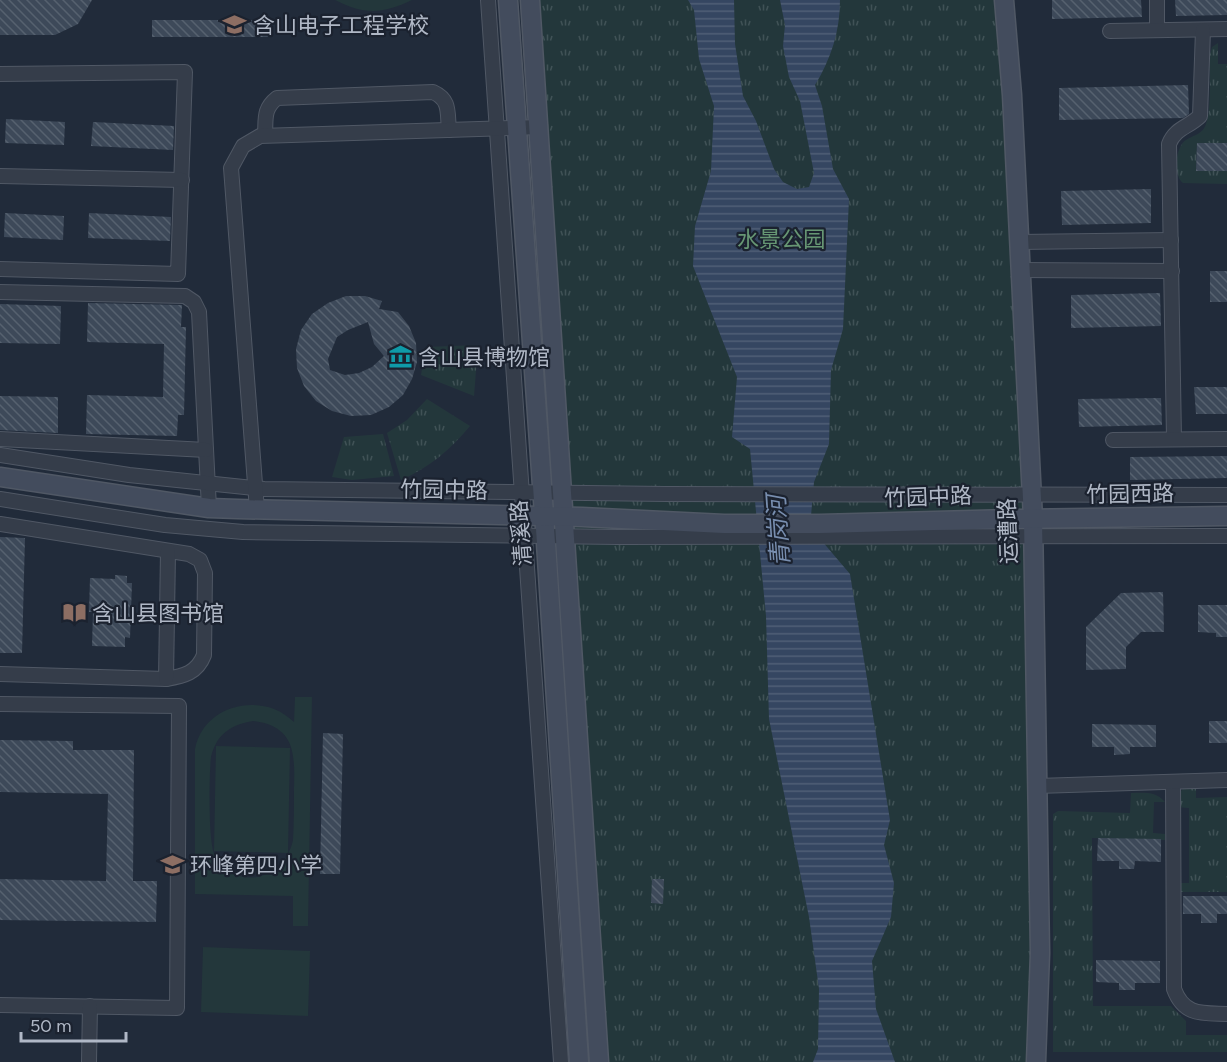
<svg xmlns="http://www.w3.org/2000/svg" width="1227" height="1062" viewBox="0 0 1227 1062" font-family="Figtree,'Noto Sans SC',sans-serif">
<defs>
<pattern id="grass-tufts" width="24" height="20" patternUnits="userSpaceOnUse" patternTransform="scale(1.5)"><rect width="24" height="20" fill="#23373b"/><path d="M3 7l-1-3M5 7V3M7 7l1-3M15 17l-1-3M17 17v-4M19 17l1-3" fill="none" stroke="#405256"/></pattern>
<pattern id="water-rules" width="6" height="5" patternUnits="userSpaceOnUse" patternTransform="scale(1.5)"><rect width="6" height="5" fill="#354661"/><path d="M0 2.5h6" fill="none" stroke="#505f76"/></pattern>
<pattern id="building-back-hatch" width="6" height="6" patternUnits="userSpaceOnUse" patternTransform="scale(1.5)"><rect width="6" height="6" fill="#3d4959"/><path d="M-1 5l2 2M0 0l6 6M5-1l2 2" fill="none" stroke="#56616f"/></pattern>
</defs>
<rect width="100%" height="100%" fill="#212b3a"/>
<g fill="url(#grass-tufts)">
<path d="M536,0H996C1015,236 1024,473 1027,710C1029,825 1037,948 1026,1062H608Z"/>
<path d="M1218,43V64H1227V143H1197L1196,171H1227V184L1183,183C1174,176 1175,154 1182,144C1188,135 1202,137 1206,124C1212,108 1209,72 1210,54L1212,47Z"/>
<polygon points="478,345 474,396 421,375 426,347"/>
<path d="M427,399L470,426C450,450 430,467 401,480L387,433L407,420Z"/>
<polygon points="383,434 394,476 352,480 332,477 344,437"/>
<polygon points="1185,787 1196,787 1196,798 1227,797 1227,892 1178,892 1178,883 1189,883 1189,808 1177,807 1178,794"/>
<path d="M1131,793C1145,793 1155,791 1165,802H1154L1153,833L1165,834V840L1092,838L1093,1006H1171L1186,1021V1035H1227V1052H1053V814L1058,811L1130,813Z"/>
</g>
<g fill="#23373b" fill-rule="evenodd">
<path d="M335,0H412C383,14 364,15 335,0Z"/>
<path d="M295,697H312L308,926H293V896L195,894V749C202,713 241,697 274,709C282,712 288,717 294,722ZM253,721C295,726 295,754 294,788C294,805 294,822 293,840C285,879 237,893 215,856C208,843 209,775 211,757C212,751 215,745 218,740C227,728 239,723 253,721Z"/>
<polygon points="216,746 290,748 288,853 214,851"/>
<polygon points="203,947 310,951 308,1016 201,1012"/>
</g>
<path fill="url(#water-rules)" d="M688,0H734L735,44L743,96L756,121L774,169L783,182L797,189L809,187L814,173L800,101L789,77L783,46L785,25L780,0H840C840,31 831,59 815,85L822,106L833,169L849,199L843,329L831,370L829,444L814,482L810,527L850,574L890,820L884,845L894,883L891,917L872,961L876,1009L895,1062H813L818,1049L819,989L809,917L769,719L766,616L750,449L732,437L737,377L693,266L695,226L711,171L714,106L699,59L694,10Z"/>
<g fill="url(#building-back-hatch)" fill-rule="evenodd">
<polygon points="0,0 92,0 78,24 55,35 0,35"/>
<polygon points="1052,0 1141,0 1142,17 1052,19"/>
<polygon points="1175,0 1227,0 1227,15 1176,16"/>
<rect x="152" y="20" width="118" height="17"/>
<polygon points="1188,85 1189,114 1183,118 1059,120 1059,88"/>
<polygon points="6,119 65,122 64,145 5,143"/>
<polygon points="93,122 174,126 173,150 91,146"/>
<polygon points="1197,143 1227,143 1227,171 1196,171"/>
<polygon points="1151,189 1151,223 1062,225 1061,191"/>
<polygon points="5,213 64,216 63,240 4,237"/>
<polygon points="89,213 171,217 170,241 88,238"/>
<rect x="1210" y="271" width="17" height="31"/>
<polygon points="1160,293 1161,326 1071,328 1071,295"/>
<path d="M346,296H365L382,301L379,309L398,312L409,326L416,343L417,362L412,379L403,395L389,407L371,415L351,416L332,411L316,401L304,386L297,368L296,349L301,330L312,314L328,303ZM368,322L374,344L384,356L372,367L359,373L345,375L330,370L328,359L337,337L348,330Z"/>
<polygon points="88,303 182,305 181,327 186,327 184,415 178,415 177,436 86,434 87,395 163,397 164,344 87,342"/>
<polygon points="0,304 61,306 60,344 0,343"/>
<polygon points="1194,387 1227,387 1227,414 1196,414"/>
<polygon points="0,396 58,397 58,433 0,430"/>
<polygon points="1161,398 1162,425 1079,427 1078,399"/>
<polygon points="1227,456 1227,478 1130,480 1130,457"/>
<polygon points="0,537 25,538 22,653 0,653"/>
<polygon points="115,575 127,576 127,583 132,583 130,638 125,637 125,647 92,646 93,612 89,612 90,578 115,579"/>
<polygon points="1163,592 1164,632 1141,632 1126,647 1126,669 1086,670 1086,627 1121,593"/>
<polygon points="1198,605 1227,605 1227,637 1216,637 1216,633 1198,632"/>
<rect x="1209" y="721" width="18" height="22"/>
<polygon points="1092,724 1156,725 1156,747 1130,747 1130,754 1114,755 1114,747 1092,747"/>
<polygon points="323,733 343,734 340,874 320,874"/>
<polygon points="0,740 73,741 73,750 134,750 133,881 157,881 156,922 0,920 0,879 106,881 108,794 0,792"/>
<polygon points="1098,838 1161,839 1161,862 1135,861 1134,869 1119,869 1119,861 1097,861"/>
<polygon points="652,879 664,879 663,904 651,903"/>
<polygon points="1183,896 1227,896 1227,914 1217,914 1217,923 1201,923 1201,914 1183,914"/>
<polygon points="1096,960 1160,961 1160,983 1135,983 1135,990 1119,990 1119,983 1096,982"/>
</g>
<g fill="none" stroke-linecap="round" stroke-linejoin="round">
<defs>
<g id="street">
<polyline points="488,0 561,1062"/>
<polyline points="1157,30 1157,0"/>
<polyline points="1110,31 1227,29"/>
<polyline points="0,74 185,72 178,274 0,269"/>
<path d="M265,135C266,119 263,109 277,98L433,92C451,100 447,113 449,130"/>
<polyline points="0,176 182,180"/>
<polyline points="1019,242 1171,240"/>
<polyline points="1020,270 1172,271"/>
<polyline points="0,292 185,296 194,302 199,312 209,508"/>
<polyline points="0,439 206,450"/>
<path d="M1174,439L1169,144C1175,128 1189,127 1200,116L1203,30"/>
<polyline points="1113,440 1227,439"/>
<polyline points="0,455 129,475 264,489 665,494 1227,495"/>
<polyline points="0,499 165,525 243,532 618,537 1227,536"/>
<polyline points="257,510 231,168 243,146 260,136 540,127"/>
<path d="M0,524L189,554L200,560L205,573L204,655C197,673 184,676 166,679L0,674"/>
<polyline points="166,679 168,551"/>
<polyline points="0,704 179,706 177,1008 0,1005"/>
<path d="M1173,782L1174,989C1184,1016 1202,1013 1227,1014"/>
<polyline points="1037,786 1227,780"/>
<polyline points="89,1062 90,1006"/>
</g>
<g id="secondary">
<polyline points="508,0 546,543 579,1062"/>
<polyline points="530,0 599,1062"/>
<polyline points="1004,0 1012,95 1033,519 1040,953 1036,1062"/>
<polyline points="0,477 209,508 238,509 582,517 724,524 820,524 1011,519 1227,516"/>
</g>
</defs>
<use href="#street" stroke="#505865" stroke-width="16"/>
<use href="#secondary" stroke="#505865" stroke-width="21"/>
<use href="#street" stroke="#353d4a" stroke-width="14"/>
<use href="#secondary" stroke="#434c5d" stroke-width="18"/>
</g>
<defs>
<symbol id="school-bare" viewBox="-9 -9 18 18"><path d="M0-5L7-2L0 1L-7-2ZM-4 1L0 2.5L4 1V4Q0 6-4 4Z" fill="#8d6e63" stroke="#1b222f" stroke-width="2.5" paint-order="stroke"/></symbol>
<symbol id="museum-bare" viewBox="-9 -9 18 18"><path d="M0-6L6-3V-2H-6V-3ZM-5-1h2V3h-2ZM-1-1h2V3h-2ZM3-1h2V3H3ZM-6 4H6V6H-6Z" fill="#0f9aa8" stroke="#1b222f" stroke-width="2.5" paint-order="stroke"/></symbol>
<symbol id="library-bare" viewBox="-9 -9 18 18"><path d="M-6-4Q-3-5.5-.7-3.5V5Q-3 3-6 4ZM6-4Q3-5.5 .7-3.5V5Q3 3 6 4Z" fill="#8d6e63" stroke="#1b222f" stroke-width="2.5" paint-order="stroke"/></symbol>
</defs>
<g fill-rule="evenodd">
<use href="#school-bare" x="218" y="8" width="33" height="33"/>
<use href="#museum-bare" x="384" y="340" width="33" height="33"/>
<use href="#library-bare" x="58" y="596" width="33" height="33"/>
<use href="#school-bare" x="156" y="848" width="33" height="33"/>
</g>
<g text-anchor="middle" dominant-baseline="central" stroke-width="4.5" stroke-linejoin="round" paint-order="stroke">
<g font-size="22" fill="#b0b8c6" stroke="#1b222f" text-anchor="start">
<text x="253" y="25">含山电子工程学校</text>
<text x="418" y="357">含山县博物馆</text>
<text x="92" y="613">含山县图书馆</text>
<text x="190" y="865">环峰第四小学</text>
</g>
<g font-size="22" fill="#679774" stroke="#1b222f">
<text x="781" y="239">水景公园</text>
</g>
<g font-size="22" fill="#b0b8c6" stroke="#1b222f">
<text transform="translate(444 490) rotate(1)">竹园中路</text>
<text transform="translate(1130 494) rotate(-1)">竹园西路</text>
<text transform="translate(928 497) rotate(-2)">竹园中路</text>
<text transform="translate(1008 531) rotate(-92)">运漕路</text>
<text transform="translate(521 533) rotate(-94)">清溪路</text>
</g>
<g font-size="24" font-style="italic" fill="#788eaf" stroke="#1b222f">
<text transform="translate(778 531) rotate(-94)">青岗河</text>
</g>
</g>
<path d="M21 1032v9h105v-9" fill="none" stroke="#b0b8c6" stroke-width="3"/>
<text x="30" y="1032" font-size="18" fill="#b0b8c6" stroke="#1b222f" stroke-width="4.5" paint-order="stroke">50 m</text>
</svg>
